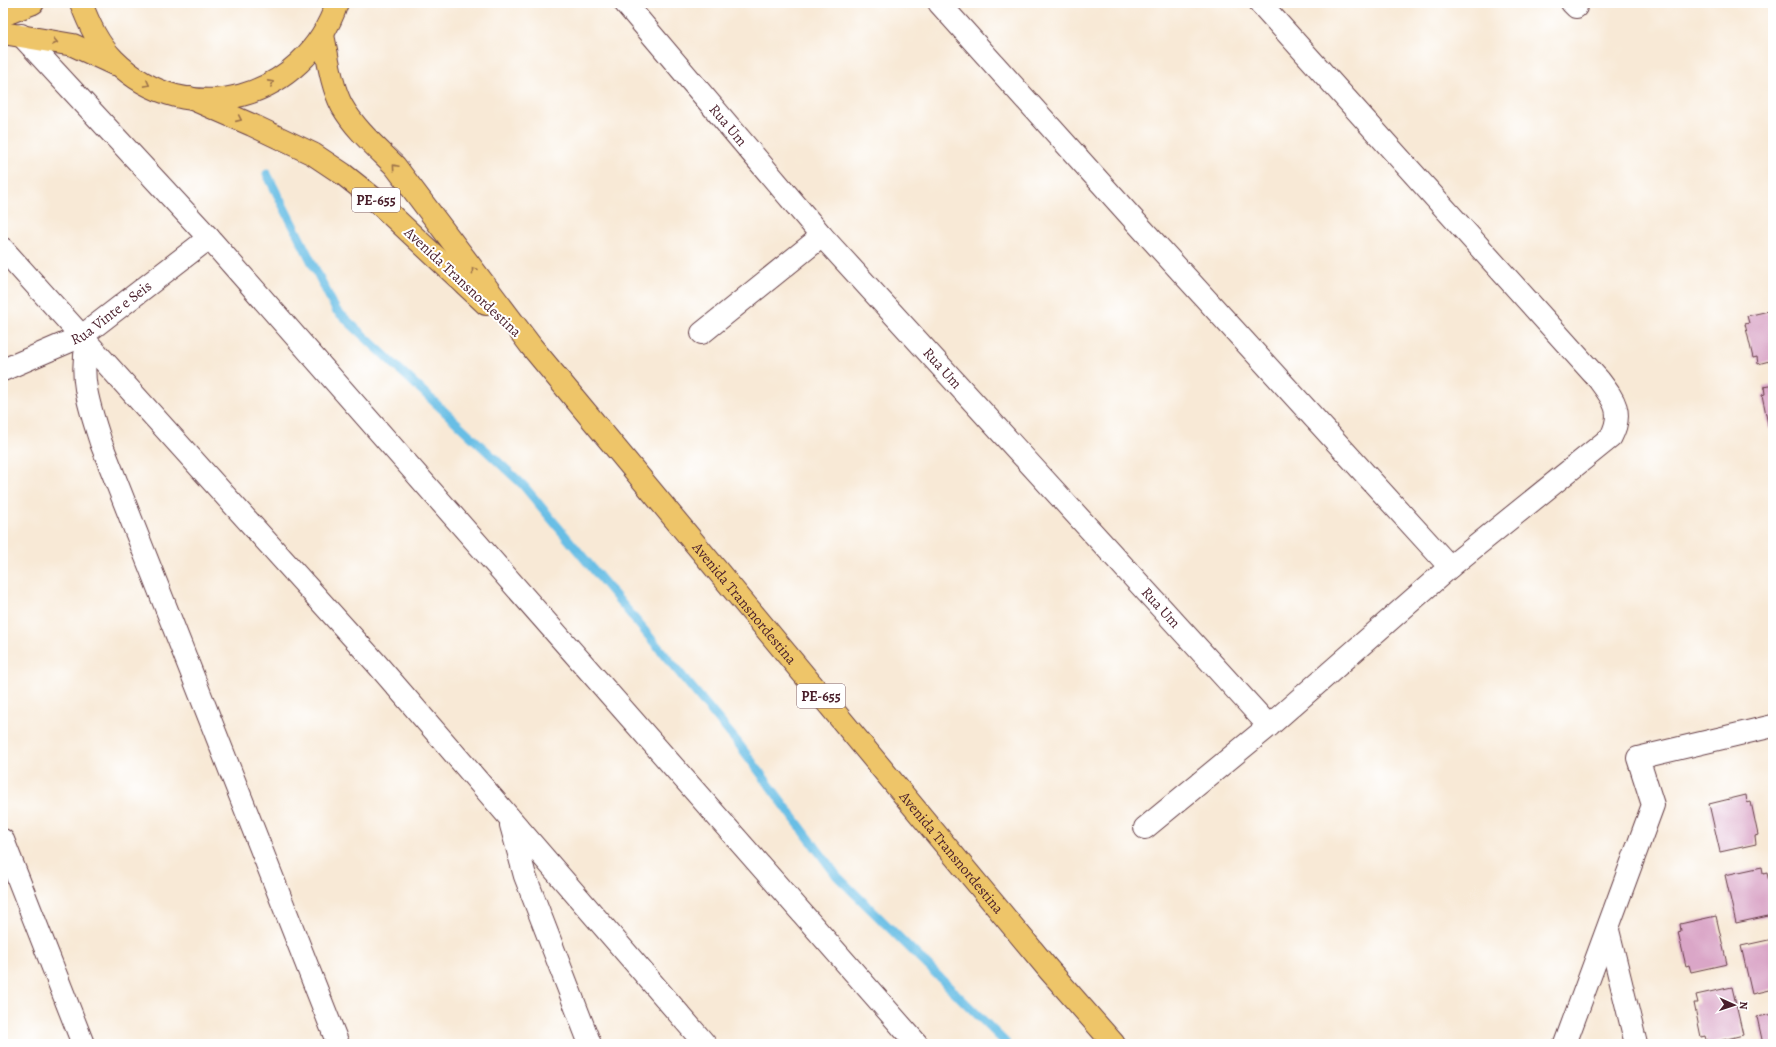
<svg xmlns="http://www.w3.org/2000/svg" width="1776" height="1047" font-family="Alegreya,serif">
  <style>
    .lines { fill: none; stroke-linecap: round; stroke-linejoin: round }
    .stream { stroke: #68bee5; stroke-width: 9 }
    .building { fill: #daa6c7 }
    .minor-casing { stroke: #643d45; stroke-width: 24 }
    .major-casing { stroke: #643d45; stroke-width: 24 }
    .minor { stroke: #fff; stroke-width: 22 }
    .major { stroke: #eec569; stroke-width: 22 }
    .oneway { stroke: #9c724a }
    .labels { text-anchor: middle; stroke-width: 4; stroke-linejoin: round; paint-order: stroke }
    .shield { fill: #fff; stroke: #80626b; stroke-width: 1 }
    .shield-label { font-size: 14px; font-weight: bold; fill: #4a1f2b }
    .street-label { font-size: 15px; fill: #4a1f2b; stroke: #fff }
  </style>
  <rect width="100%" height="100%" fill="#fff"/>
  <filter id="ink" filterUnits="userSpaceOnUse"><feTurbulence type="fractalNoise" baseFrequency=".025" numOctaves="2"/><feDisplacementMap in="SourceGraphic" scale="8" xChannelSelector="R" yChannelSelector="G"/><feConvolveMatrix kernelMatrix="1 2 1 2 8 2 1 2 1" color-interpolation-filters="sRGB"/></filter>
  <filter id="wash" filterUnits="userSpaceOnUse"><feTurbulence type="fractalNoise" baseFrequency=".012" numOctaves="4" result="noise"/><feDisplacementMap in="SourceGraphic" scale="16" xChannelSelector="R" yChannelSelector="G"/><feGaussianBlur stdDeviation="0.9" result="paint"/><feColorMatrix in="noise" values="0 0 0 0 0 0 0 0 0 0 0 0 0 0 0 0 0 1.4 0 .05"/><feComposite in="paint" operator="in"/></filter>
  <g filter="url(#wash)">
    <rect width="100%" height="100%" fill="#f8e9d6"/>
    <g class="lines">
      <path class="stream" d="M 267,174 L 336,310 L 523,485 L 738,743 L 837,876 L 1007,1044"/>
    </g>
    <g id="blocks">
      <g class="building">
        <path d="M 1773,310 L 1773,360 L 1758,364 L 1757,357 L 1753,358 L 1745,324 L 1749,323 L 1747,316 Z"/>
        <path d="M 1773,385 L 1773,428 L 1769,429 L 1762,395 L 1765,394 L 1764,387 Z"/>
        <path d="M 1746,795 L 1747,803 L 1751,802 L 1758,835 L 1755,836 L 1756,844 L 1720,852 L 1709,804 Z"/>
        <path d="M 1762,867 L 1763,874 L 1767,873 L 1773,900 L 1773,907 L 1771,907 L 1773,915 L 1736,923 L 1725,875 Z"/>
        <path d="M 1716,916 L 1727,964 L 1691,972 L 1689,965 L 1686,966 L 1678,932 L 1681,931 L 1680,924 Z"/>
        <path d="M 1773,939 L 1773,989 L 1752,994 L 1741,946 Z"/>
        <path d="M 1732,987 L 1743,1035 L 1707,1044 L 1705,1036 L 1701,1037 L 1694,1003 L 1698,1003 L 1696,995 Z"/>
        <path d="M 1773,1014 L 1773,1044 L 1763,1044 L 1757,1017 Z"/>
      </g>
    </g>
  </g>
  <g filter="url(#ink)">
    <use href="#blocks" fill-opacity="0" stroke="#643d45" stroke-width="1"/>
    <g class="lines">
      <defs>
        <g id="minor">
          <path id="s1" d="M 625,3 L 822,236 L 1269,726"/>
          <path d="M 939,3 L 1134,220 L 1450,567"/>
          <path d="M 1572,3 L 1576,7"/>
          <path d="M 21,35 L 209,238 L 917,1044"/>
          <path d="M 3,249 L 376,663 L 705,1044"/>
          <path d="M 702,333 L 822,236"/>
          <path d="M 87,343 C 79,380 90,408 101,443 L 338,1044"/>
          <path id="s2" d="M 3,370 L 82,336 L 209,238"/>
          <path d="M 511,825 L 525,876 L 590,1044"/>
          <path d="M 1145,828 L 1269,726 L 1450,567 L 1611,437 C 1624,412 1614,400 1599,380 L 1260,3"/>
          <path d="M 3,840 L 83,1044"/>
          <path d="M 1608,930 L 1636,1044"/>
          <path d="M 1565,1044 L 1653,805 L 1638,758 L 1773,726"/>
        </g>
        <g id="major">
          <path d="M 81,3 C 89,24 98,44 114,60 C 188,134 305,99 337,3"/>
          <path d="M 3,15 L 33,3"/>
          <path d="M 3,33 L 73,45 L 114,64"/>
          <path id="s3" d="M 323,35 C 328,58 331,85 342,106 C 355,129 377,148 395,166 L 531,346 L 1049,970 L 1114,1044"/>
          <path d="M 190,98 L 252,125 L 313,154 L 343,174 L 372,197 L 486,304"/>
        </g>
      </defs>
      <use href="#minor" class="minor-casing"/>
      <use href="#major" class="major-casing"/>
      <use href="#minor" class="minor"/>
      <use href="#major" class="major"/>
    </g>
    <defs><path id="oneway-chevron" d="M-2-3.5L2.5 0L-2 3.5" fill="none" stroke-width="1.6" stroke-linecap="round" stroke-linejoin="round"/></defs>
    <g class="oneway">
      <use href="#oneway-chevron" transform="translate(55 42) rotate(12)"/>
      <use href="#oneway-chevron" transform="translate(271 83) rotate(-28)"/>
      <use href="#oneway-chevron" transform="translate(147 84) rotate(28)"/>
      <use href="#oneway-chevron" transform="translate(239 119) rotate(24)"/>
      <use href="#oneway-chevron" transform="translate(395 167) rotate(-131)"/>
      <use href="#oneway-chevron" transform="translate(474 270) rotate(-127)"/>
    </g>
  </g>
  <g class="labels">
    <g class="shield">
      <rect x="352" y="188" width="48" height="24" rx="3"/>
      <rect x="797" y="684" width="48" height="24" rx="3"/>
    </g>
    <g class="shield-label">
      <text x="376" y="205">PE-655</text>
      <text x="821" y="701">PE-655</text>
    </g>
    <g class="street-label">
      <text dy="5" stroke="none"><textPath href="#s1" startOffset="160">Rua Um</textPath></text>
      <text transform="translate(463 282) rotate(43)" y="5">Avenida Transnordestina</text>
      <text dy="5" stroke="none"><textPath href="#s2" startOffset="123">Rua Vinte e Seis</textPath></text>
      <text dy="5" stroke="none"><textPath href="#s1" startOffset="484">Rua Um</textPath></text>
      <text dy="5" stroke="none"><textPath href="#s3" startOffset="714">Avenida Transnordestina</textPath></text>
      <text dy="5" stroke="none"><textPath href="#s1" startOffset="808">Rua Um</textPath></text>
      <text dy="5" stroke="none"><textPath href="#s3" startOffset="1038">Avenida Transnordestina</textPath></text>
    </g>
  </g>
  <rect width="1776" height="1047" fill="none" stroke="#fff" stroke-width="16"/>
  <g transform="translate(1734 1005) rotate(93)" stroke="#ffffff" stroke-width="3" paint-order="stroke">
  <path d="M0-3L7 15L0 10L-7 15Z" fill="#4a1f2b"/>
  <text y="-6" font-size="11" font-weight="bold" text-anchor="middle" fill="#4a1f2b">N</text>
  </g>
</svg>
